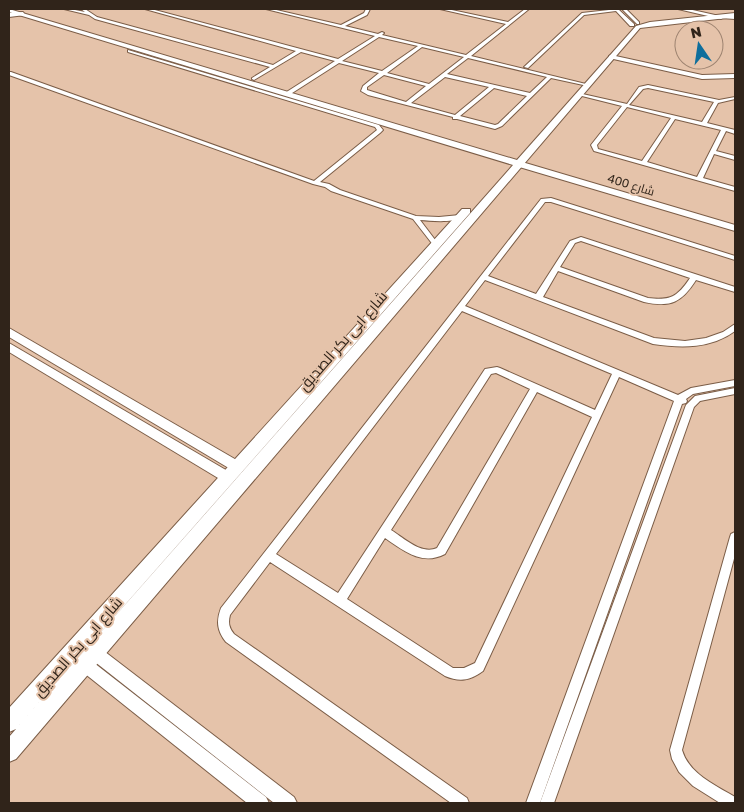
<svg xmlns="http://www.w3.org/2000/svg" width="744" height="812" font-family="'Golos Text',Cairo,sans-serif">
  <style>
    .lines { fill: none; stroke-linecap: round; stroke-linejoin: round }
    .minor-casing { stroke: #7b5d47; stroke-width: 2 }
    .tertiary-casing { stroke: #7b5d47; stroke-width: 2 }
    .secondary-casing { stroke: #7b5d47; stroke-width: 2 }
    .minor { fill: #fff; fill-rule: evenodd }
    .tertiary { fill: #fff; fill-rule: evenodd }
    .secondary { fill: #fff; fill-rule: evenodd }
    .labels { text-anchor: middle; stroke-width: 4; stroke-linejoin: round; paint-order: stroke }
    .far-street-label { font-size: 12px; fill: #30241a; stroke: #e5c3aa }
    .street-label { font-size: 15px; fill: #30241a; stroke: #e5c3aa }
  </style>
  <rect width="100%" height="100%" fill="#e5c3aa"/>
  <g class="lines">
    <defs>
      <g id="minor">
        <path d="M 64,9 L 70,9 L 85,12 L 81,9 L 85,9 L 97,17 L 273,65 L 296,51 L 145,9 L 151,9 L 338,59 L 375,36 L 266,9 L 272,9 L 341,25 L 364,13 L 366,9 L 370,9 L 367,15 L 345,26 L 378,34 L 382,32 L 384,33 L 382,35 L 466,55 L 506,24 L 440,9 L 447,9 L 508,22 L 525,9 L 529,9 L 471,56 L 590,85 L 588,86 L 551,78 L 502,126 L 495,129 L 457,119 L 453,119 L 453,117 L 368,95 L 361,91 L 363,86 L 379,73 L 339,63 L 289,95 L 285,95 L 285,93 L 335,61 L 301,52 L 254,80 L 252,79 L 252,78 L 270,67 L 95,19 L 89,15 ZM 379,37 L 418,46 L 382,71 L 342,61 ZM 422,47 L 464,57 L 429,84 L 387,73 ZM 468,58 L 547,77 L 530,93 L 447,74 ZM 384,75 L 426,86 L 406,102 L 367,90 L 367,87 ZM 445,77 L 489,87 L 455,115 L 411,103 ZM 494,88 L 527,96 L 498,124 L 495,125 L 460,116 Z"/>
        <path d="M 618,9 L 634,24 L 634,26 L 630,26 L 616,11 L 584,15 L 528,68 L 524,67 L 582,13 Z"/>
        <path d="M 622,9 L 626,9 L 639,22 L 639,24 L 637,24 Z"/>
        <path d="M 721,16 L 735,17 L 735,19 L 720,18 Z"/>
        <path d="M 128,50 L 379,125 L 383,130 L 380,133 L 320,182 L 329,184 L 340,190 L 416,216 L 439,217 L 460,215 L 463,217 C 452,223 433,221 420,220 L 439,245 L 438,246 L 434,246 L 413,219 L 331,191 L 325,187 L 313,184 L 9,75 L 9,72 L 11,72 L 314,181 L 377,130 L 375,127 L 128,52 Z"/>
        <path d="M 648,85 L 719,100 L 735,97 L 735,99 L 718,103 L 707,123 L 735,130 L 735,134 L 726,131 L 716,151 L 735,156 L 735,160 L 714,154 L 703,178 L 735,187 L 735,191 L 594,151 L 591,145 L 622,106 L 578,95 L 578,93 L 627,104 L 639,87 ZM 648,88 L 714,102 L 702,122 L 629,105 L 643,89 ZM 627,107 L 671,118 L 642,161 L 598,149 L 597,145 ZM 675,119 L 721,130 L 697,177 L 647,162 Z"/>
        <path d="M 551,198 L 735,256 L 735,260 L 551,202 L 545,202 L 488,276 L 536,294 L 570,241 L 581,237 L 735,287 L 735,292 L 696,280 C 682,302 671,308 644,302 L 558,271 L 543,297 L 654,338 L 685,341 L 706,338 L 723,332 L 735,324 L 735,331 C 711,349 681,348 653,344 L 485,280 L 465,306 L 678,395 L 691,388 L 735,380 L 735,386 L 693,394 L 686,399 L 687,401 L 686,403 L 682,404 L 540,803 L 526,803 L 674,401 L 619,377 L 483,671 C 470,681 459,682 445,676 L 270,562 L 230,615 C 228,623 229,628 234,634 L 467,798 L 469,803 L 451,803 L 226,642 C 217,631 216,621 221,608 L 541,199 ZM 581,241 L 690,278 C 678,296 671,301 648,298 L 560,267 L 575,243 ZM 462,311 L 612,374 L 595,410 L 500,368 L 497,367 L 485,369 L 338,593 L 276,554 ZM 496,373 L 530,389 L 437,548 C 421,555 404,538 391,530 L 491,374 ZM 537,392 L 592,417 L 475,663 L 464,668 L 453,668 L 347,599 L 385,538 C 404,551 422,566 445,554 Z"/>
        <path d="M 735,388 L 735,394 L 700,401 L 694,407 L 554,803 L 540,803 L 686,405 L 695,396 Z"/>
        <path d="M 735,532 L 735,555 L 682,750 C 689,774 715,785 735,797 L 735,803 L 720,803 L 693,786 L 679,772 L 672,759 L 670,750 L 730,537 L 731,534 Z"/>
      </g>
      <g id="tertiary">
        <path d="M 678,9 L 688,9 L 724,17 L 721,19 Z"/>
        <path d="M 23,12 L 25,15 L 9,17 L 9,13 Z"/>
        <path d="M 611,55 L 702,75 L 735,74 L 735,78 L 702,79 L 609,58 L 609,56 Z"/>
        <path d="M 516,162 L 522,162 L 735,225 L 735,231 L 516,166 Z"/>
        <path d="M 9,328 L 240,462 L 242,466 L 240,470 L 236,471 L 232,470 L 9,337 Z"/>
        <path d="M 9,343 L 231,473 L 233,477 L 231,481 L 227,482 L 223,481 L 9,352 Z"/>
        <path d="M 95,646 L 100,648 L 294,797 L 297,803 L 274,803 L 90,658 L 88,653 L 90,648 Z"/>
        <path d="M 84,656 L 89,659 L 266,797 L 269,803 L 247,803 L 79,669 L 76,664 L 79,659 Z"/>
      </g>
      <path id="secondary" d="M 9,9 L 517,160 L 636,26 L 650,22 L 735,13 L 735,17 L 640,28 L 16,759 L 9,762 L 9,737 L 16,729 L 9,732 L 9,708 L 462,209 L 470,209 L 470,213 L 19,725 L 513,165 L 9,12 Z"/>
    </defs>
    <use href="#minor" class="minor-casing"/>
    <use href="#tertiary" class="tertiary-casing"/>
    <use href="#secondary" class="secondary-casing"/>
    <use href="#minor" class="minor"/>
    <use href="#tertiary" class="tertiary"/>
    <use href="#secondary" class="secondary"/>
  </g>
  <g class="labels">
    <g class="far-street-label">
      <text transform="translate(631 185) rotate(17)" y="4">شارع 400</text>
    </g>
    <g class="street-label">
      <text transform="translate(343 341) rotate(-49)" y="5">شارع ابى بكر الصديق</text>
      <text transform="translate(78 647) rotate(-49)" y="5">شارع ابى بكر الصديق</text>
    </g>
  </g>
  <rect width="744" height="812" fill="none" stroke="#30241a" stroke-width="20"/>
  <g transform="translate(699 45) rotate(347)"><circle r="24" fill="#e5c3aa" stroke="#9d8370"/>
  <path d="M0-4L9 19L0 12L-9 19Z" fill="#0e6e9c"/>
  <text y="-8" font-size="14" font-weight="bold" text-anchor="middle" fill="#30241a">N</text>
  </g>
</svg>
